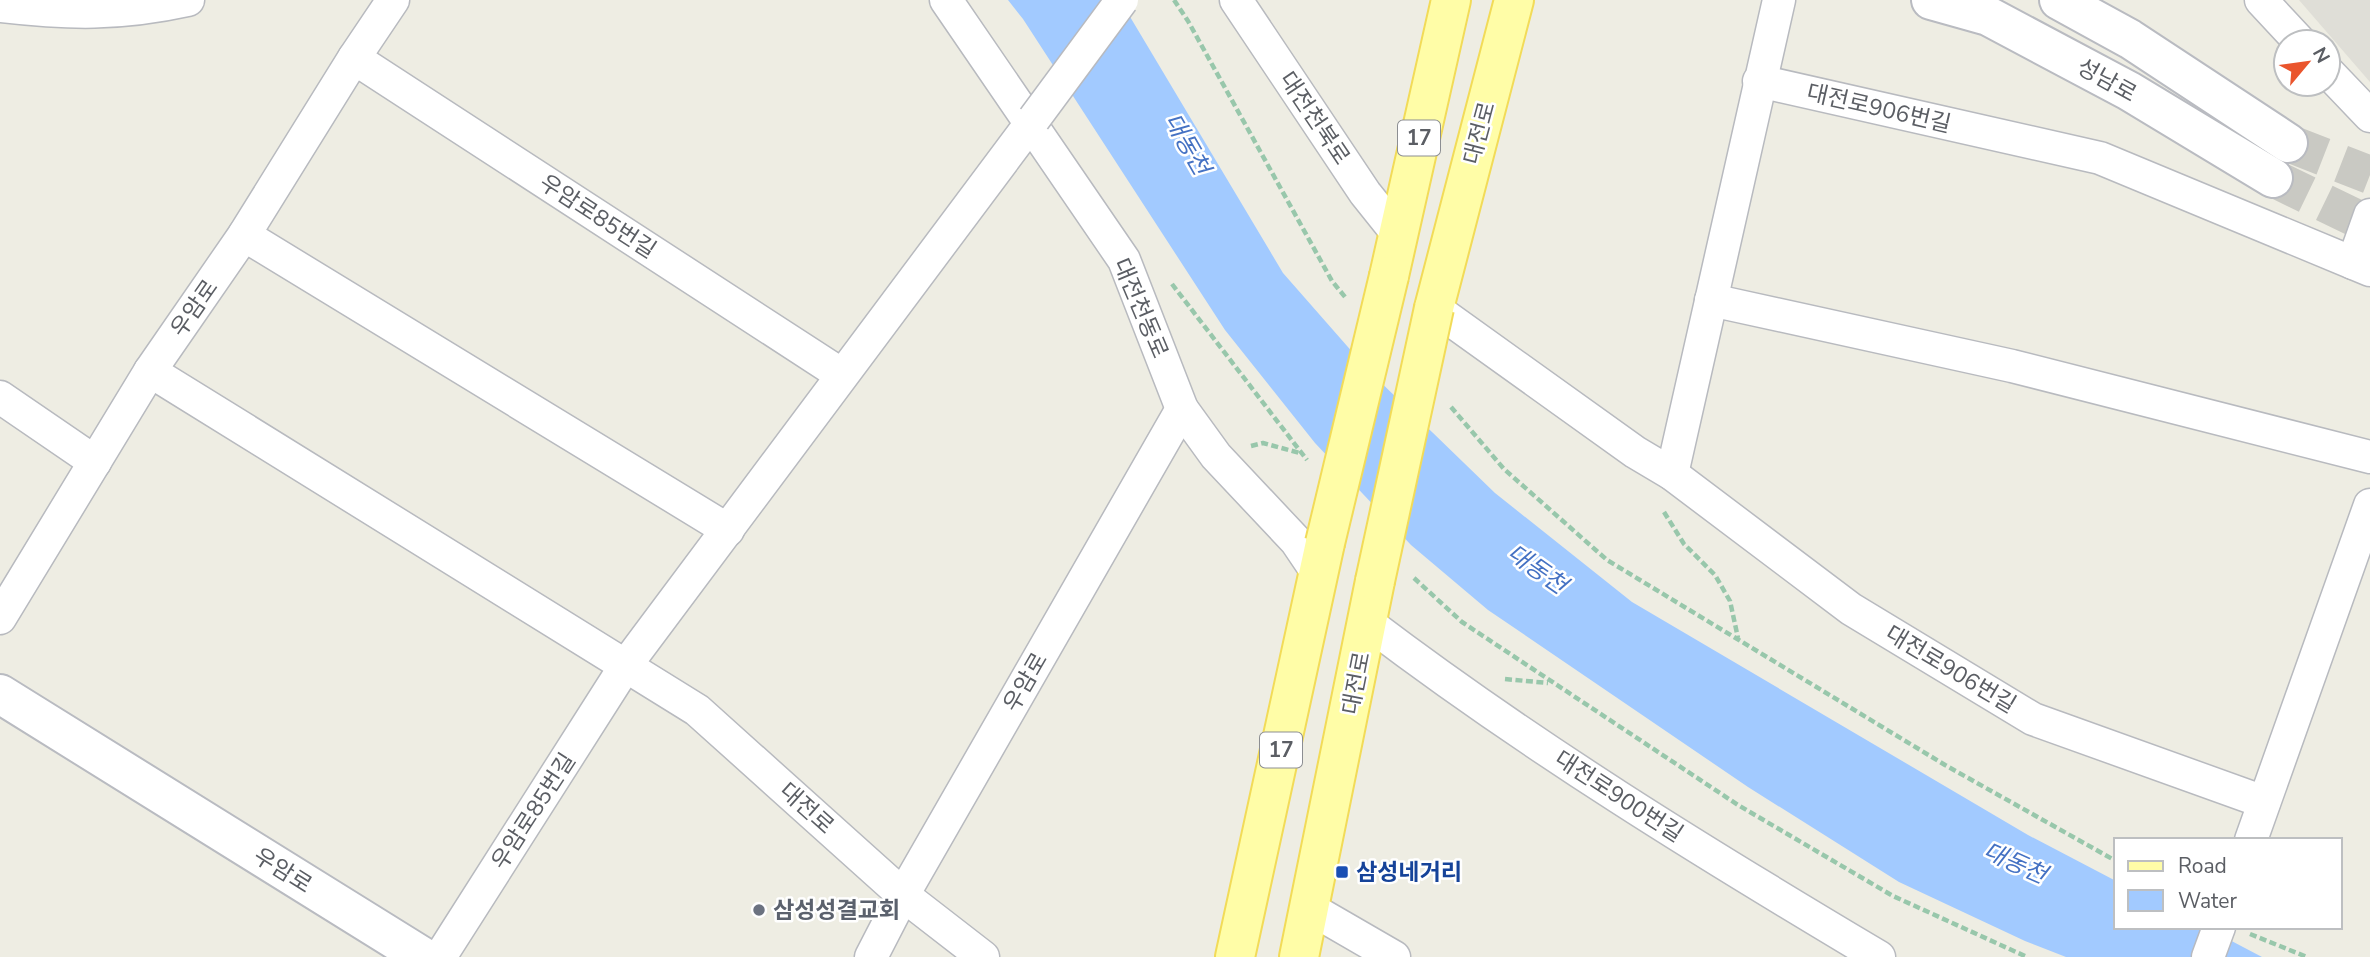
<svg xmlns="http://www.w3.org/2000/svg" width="2370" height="957" font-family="'Nunito Sans','Noto Sans KR',sans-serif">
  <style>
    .industrial { fill: #dfded7 }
    .water { fill: #a2caff }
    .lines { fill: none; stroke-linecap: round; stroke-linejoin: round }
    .secondary-tunnel { stroke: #c9c9c3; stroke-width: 38; stroke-dasharray: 38 19; stroke-linecap: butt }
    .minor-casing { stroke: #b8babf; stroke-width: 35 }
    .secondary-casing { stroke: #b9bbc1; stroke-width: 42 }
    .primary-casing { stroke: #f2db58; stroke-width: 42 }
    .path { stroke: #98c7ab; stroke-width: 4.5; stroke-dasharray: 7 3.5; stroke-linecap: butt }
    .minor { stroke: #fff; stroke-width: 32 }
    .secondary { stroke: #fff; stroke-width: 38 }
    .primary { stroke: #fffda7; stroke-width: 38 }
    .minor-bridge-casing { stroke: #b8babf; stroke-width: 35; stroke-linecap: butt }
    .primary-bridge-casing { stroke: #f2db58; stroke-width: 42; stroke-linecap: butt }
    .minor-bridge { stroke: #fff; stroke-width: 32 }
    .primary-bridge { stroke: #fffda7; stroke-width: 38 }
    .transit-dot { fill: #1a4fb4; stroke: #fff; stroke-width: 2.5 }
    .worship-dot { fill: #6b7280; stroke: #fff; stroke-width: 2.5 }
    .labels { text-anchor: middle; stroke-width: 5; stroke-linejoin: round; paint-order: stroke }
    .shield { fill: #fff; stroke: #8c8e92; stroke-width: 2 }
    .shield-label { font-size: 21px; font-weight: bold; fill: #5b5e64 }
    .street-label { font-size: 23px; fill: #5b5e64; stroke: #fff }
    .transit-label { font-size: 23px; font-weight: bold; fill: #164399; stroke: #fff; text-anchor: start }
    .worship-label { font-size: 23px; font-weight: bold; fill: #5b616d; stroke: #fff; text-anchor: start }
    .water-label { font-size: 24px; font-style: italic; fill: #4471c3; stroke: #fff }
  </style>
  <rect width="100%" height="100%" fill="#eeede3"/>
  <path class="industrial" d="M 2299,0 L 2370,0 L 2370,82 Z"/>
  <path class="water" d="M 1008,0 L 1120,0 L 1283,273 L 1369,371 L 1495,493 L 1632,602 L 2028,835 L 2116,881 L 2116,927 L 2205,927 L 2262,957 L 2066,957 L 2025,941 L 1899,882 L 1748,787 L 1488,610 L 1411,545 L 1315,443 L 1225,330 L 1023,19 Z"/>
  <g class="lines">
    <g class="secondary-tunnel">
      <path d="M 2288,143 L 2370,175"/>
      <path d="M 2273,178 L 2370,225"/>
    </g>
    <defs>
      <g id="minor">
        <path d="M 946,0 L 1124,260 L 1182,409 L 1216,456 L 1296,541 L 1319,575"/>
        <path d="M 1236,0 L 1365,193 L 1397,233"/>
        <path d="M 2261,0 L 2300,42"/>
        <path d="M 0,6 C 69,14 120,15 188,0"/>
        <path d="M 354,58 L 842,375"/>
        <path d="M 2328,72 L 2370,116"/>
        <path d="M 1759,81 L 2100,158 L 2370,270"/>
        <path d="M 244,235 L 728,530"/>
        <path d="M 2353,263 L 2370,215"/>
        <path d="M 1711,300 L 2012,366 L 2370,457"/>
        <path d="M 1434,308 L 1635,452 L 1672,474 L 1851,609 L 2033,719 L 2264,802"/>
        <path d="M 150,371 L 697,710 L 903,895 L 983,957"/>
        <path d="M 0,397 L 95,462"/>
        <path d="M 1672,474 L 1779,0"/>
        <path d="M 0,618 L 150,371 L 244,235 L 354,58 L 393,0"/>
        <path d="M 1368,623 C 1530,746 1704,853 1879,957"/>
        <path d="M 2251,840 L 2370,505"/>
        <path d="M 1311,909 L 1394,957"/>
        <path d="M 440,957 L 626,665 L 1034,119"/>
        <path d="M 871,957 L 903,895 L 1182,409"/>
        <path d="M 2208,957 L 2219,927"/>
      </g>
      <g id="secondary">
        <path d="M 1931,0 L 1988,16 L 2129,91 L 2273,178"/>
        <path d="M 2059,0 L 2130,39 L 2288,143"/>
        <path d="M 0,694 L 423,957"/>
      </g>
      <g id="primary">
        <path d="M 1389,276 L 1451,0"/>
        <path d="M 1434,308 L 1514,0"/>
        <path d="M 1235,957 L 1325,543"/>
        <path d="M 1299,957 L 1375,581"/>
      </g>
    </defs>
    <use href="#minor" class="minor-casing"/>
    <use href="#secondary" class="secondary-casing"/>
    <use href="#primary" class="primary-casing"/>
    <g class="path">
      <path d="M 1174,0 L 1188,21 L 1332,281 L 1345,297"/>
      <path d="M 1172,284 L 1307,460"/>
      <path d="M 1451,407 L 1504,469 L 1607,560 L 1945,765 L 2116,861"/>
      <path d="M 1251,446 L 1263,443 L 1300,453"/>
      <path d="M 1664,512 L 1684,544 L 1715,575 L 1730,601 L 1738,638"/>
      <path d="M 1414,578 L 1462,622 L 1738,805 L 1893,896 L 2027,957"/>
      <path d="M 1505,679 L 1548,683"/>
      <path d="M 2250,934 L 2307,957"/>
    </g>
    <use href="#minor" class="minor"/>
    <use href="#secondary" class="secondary"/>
    <use href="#primary" class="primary"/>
    <defs>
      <path id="minor-bridge" d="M 1034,119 L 1122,0"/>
      <g id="primary-bridge">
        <path d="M 1325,543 L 1389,276"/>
        <path d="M 1375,581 L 1434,308"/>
      </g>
    </defs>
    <use href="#minor-bridge" class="minor-bridge-casing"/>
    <use href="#primary-bridge" class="primary-bridge-casing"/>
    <use href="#minor-bridge" class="minor-bridge"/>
    <use href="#primary-bridge" class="primary-bridge"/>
  </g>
  <rect class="transit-dot" x="1335" y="865" width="14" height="14" rx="3.5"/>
  <circle class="worship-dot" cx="759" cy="910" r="7"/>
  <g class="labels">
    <g class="shield">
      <rect x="1398" y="120.5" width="42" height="35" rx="5"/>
      <rect x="1260" y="732.5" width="42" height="35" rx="5"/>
    </g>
    <g class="shield-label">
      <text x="1419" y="145">17</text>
      <text x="1281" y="757">17</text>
    </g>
    <g class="street-label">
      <text transform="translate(2107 80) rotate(29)" y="8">성남로</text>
      <text transform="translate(1879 108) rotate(13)" y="8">대전로906번길</text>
      <text transform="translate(1315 118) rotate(56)" y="8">대전천북로</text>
      <text transform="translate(1479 133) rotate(-75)" y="8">대전로</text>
      <text transform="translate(598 216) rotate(33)" y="8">우암로85번길</text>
      <text transform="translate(194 308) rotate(-55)" y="8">우암로</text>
      <text transform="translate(1141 308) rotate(67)" y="8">대전천동로</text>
      <text transform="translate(1951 669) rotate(31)" y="8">대전로906번길</text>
      <text transform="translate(1025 682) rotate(-60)" y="8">우암로</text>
      <text transform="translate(1356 683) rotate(-79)" y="8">대전로</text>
      <text transform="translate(1619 796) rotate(33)" y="8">대전로900번길</text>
      <text transform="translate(807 808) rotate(42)" y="8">대전로</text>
      <text transform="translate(533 811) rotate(-57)" y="8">우암로85번길</text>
      <text transform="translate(283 870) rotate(32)" y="8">우암로</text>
    </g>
    <g class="transit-label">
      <text x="1356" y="880">삼성네거리</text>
    </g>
    <g class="worship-label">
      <text x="773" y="918">삼성성결교회</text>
    </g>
    <g class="water-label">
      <text transform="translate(1187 144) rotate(60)" y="8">대동천</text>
      <text transform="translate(1537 569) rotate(35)" y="8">대동천</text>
      <text transform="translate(2015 863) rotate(24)" y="8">대동천</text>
    </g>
  </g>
  <rect x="2114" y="838" width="228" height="91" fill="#ffffff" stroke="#bdbfc1" stroke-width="2"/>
  <rect x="2128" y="861" width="35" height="10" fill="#fffda7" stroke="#bdbfc1" stroke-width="2"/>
  <text x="2178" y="873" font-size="21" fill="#5b5e64">Road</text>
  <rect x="2128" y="890" width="35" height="21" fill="#a2caff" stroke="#bdbfc1" stroke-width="2"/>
  <text x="2178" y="908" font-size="21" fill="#5b5e64">Water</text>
  <g transform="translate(2307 63) rotate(61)"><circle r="33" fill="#ffffff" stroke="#bdbfc1" stroke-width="2"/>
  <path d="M0-5L12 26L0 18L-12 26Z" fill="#ea552d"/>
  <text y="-10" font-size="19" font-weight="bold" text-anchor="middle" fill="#5b5e64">N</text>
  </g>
</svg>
